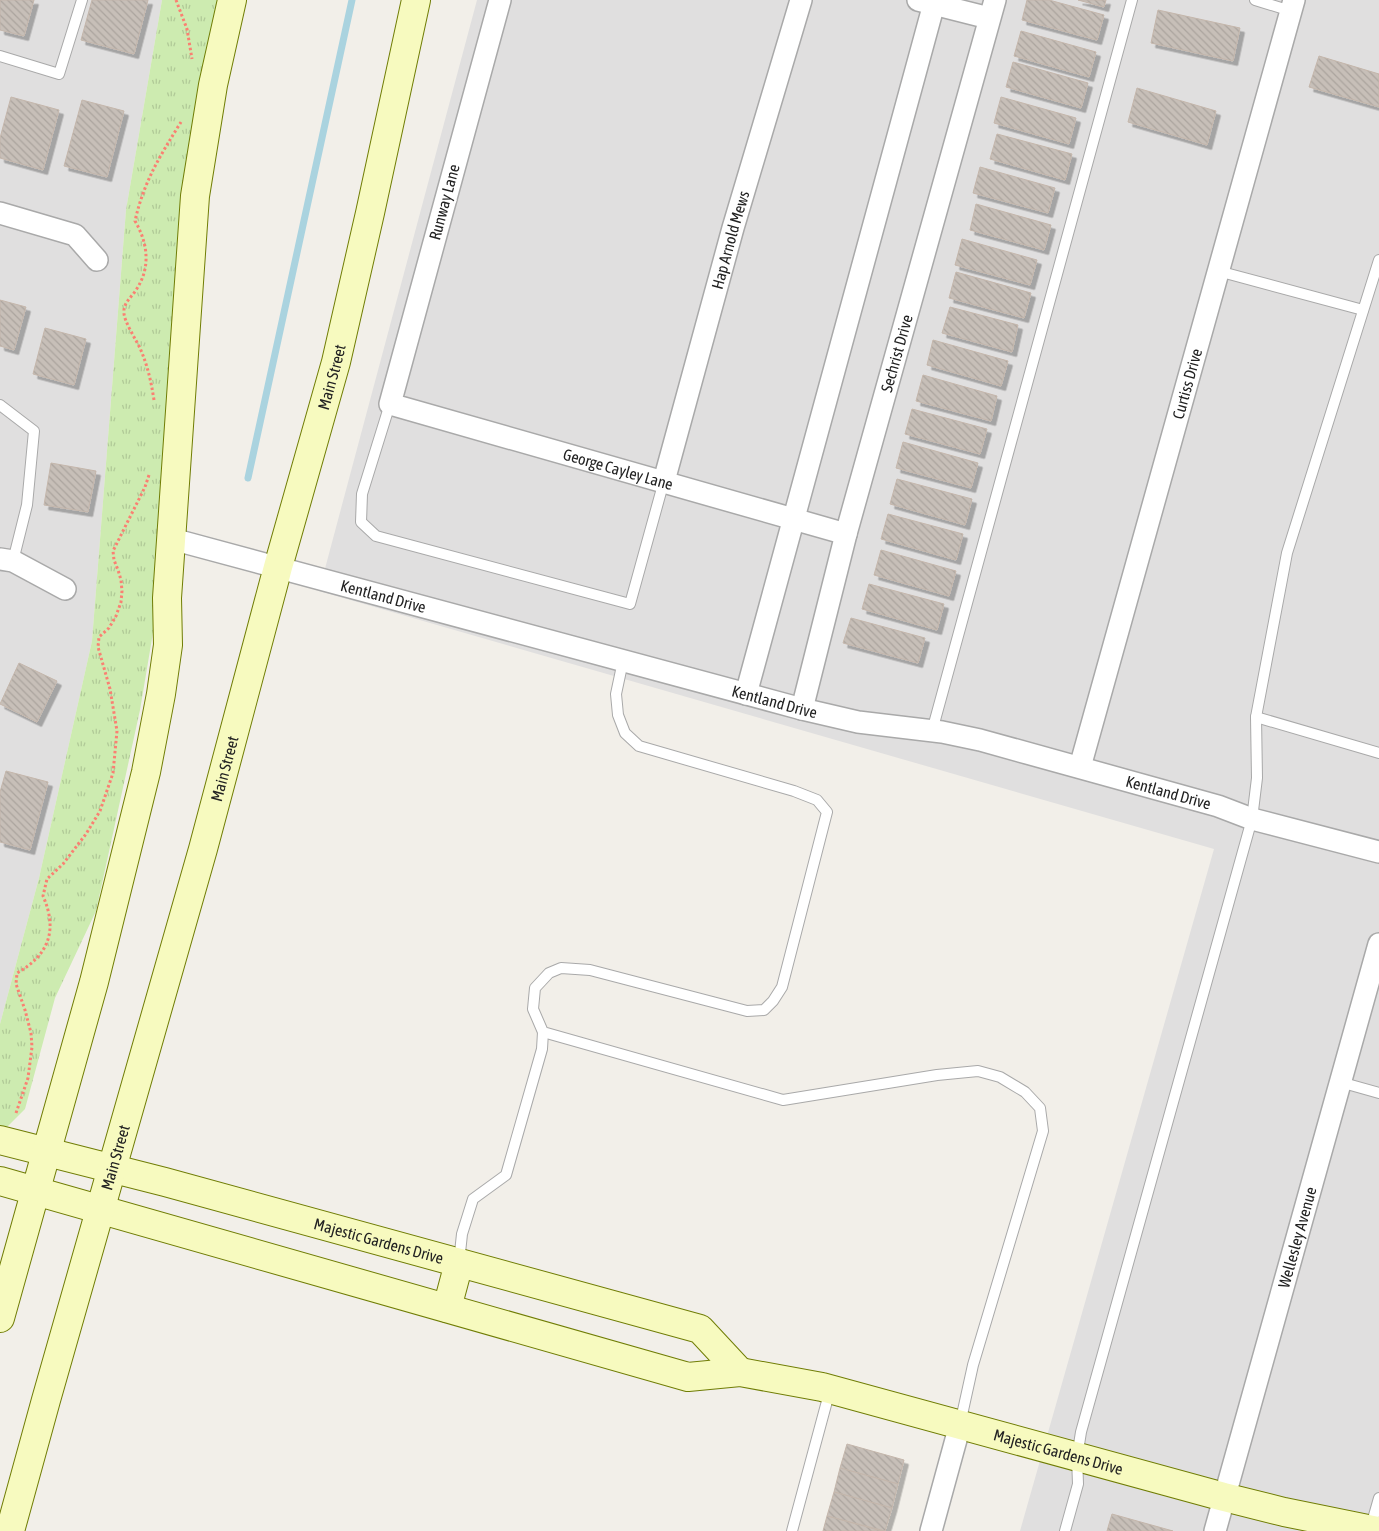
<svg xmlns="http://www.w3.org/2000/svg" width="1379" height="1531" font-family="'Asap Condensed',sans-serif">
  <style>
    .residential { fill: #e0dfdf }
    .grass { fill: url(#grass-tufts) }
    .lines { fill: none; stroke-linecap: round; stroke-linejoin: round }
    .stream { stroke: #aad3df; stroke-width: 7 }
    .building { fill: url(#building-back-hatch); stroke: #c4b6ab; filter: url(#shadow) }
    .lane-casing { stroke: #a9a9a9; stroke-width: 12 }
    .street-casing { stroke: #a9a9a9; stroke-width: 24 }
    .secondary-casing { stroke: #707d05; stroke-width: 30 }
    .path { stroke: #fa8072; stroke-width: 3; stroke-dasharray: 2.5 2.5; stroke-linecap: butt }
    .lane { stroke: #fff; stroke-width: 10 }
    .street { stroke: #fff; stroke-width: 21 }
    .secondary { stroke: #f7fabf; stroke-width: 28 }
    .labels { text-anchor: middle; stroke-width: 4.5; stroke-linejoin: round; paint-order: stroke }
    .street-label { font-size: 16px; fill: #222; stroke: #fff }
  </style>
  <defs>
    <pattern id="grass-tufts" width="24" height="20" patternUnits="userSpaceOnUse" patternTransform="scale(1.25)"><rect width="24" height="20" fill="#cdebb0"/><path d="M3 7l-1-3M5 7V3M7 7l1-3M15 17l-1-3M17 17v-4M19 17l1-3" fill="none" stroke="#b0c997"/></pattern>
    <pattern id="building-back-hatch" width="6" height="6" patternUnits="userSpaceOnUse" patternTransform="scale(1.25)"><rect width="6" height="6" fill="#c7bfb8"/><path d="M-1 5l2 2M0 0l6 6M5-1l2 2" fill="none" stroke="#aba49e"/></pattern>
    <filter id="shadow"><feDropShadow dx="4.5" dy="4.5" stdDeviation="0" flood-color="#0004"/></filter>
  </defs>
  <rect width="100%" height="100%" fill="#f2efe9"/>
  <g class="residential">
    <path d="M 0,0 L 162,0 L 126,210 L 92,641 L 39,878 L 0,1024 Z"/>
    <path d="M 477,0 L 1379,0 L 1379,1531 L 1020,1531 L 1214,849 L 319,591 Z"/>
  </g>
  <path class="grass" d="M 162,0 L 223,0 L 160,591 L 140,710 L 96,911 L 55,998 L 25,1109 L 2,1132 L 0,1132 L 0,1024 L 39,878 L 92,641 L 126,210 Z"/>
  <g class="lines">
    <path class="stream" d="M 248,478 L 352,0"/>
  </g>
  <g class="building">
    <path d="M 0,0 L 34,0 L 24,36 L 0,30 Z"/>
    <path d="M 92,0 L 148,0 L 134,54 L 81,40 Z"/>
    <path d="M 1027,0 L 1049,0 L 1104,15 L 1097,40 L 1022,20 Z"/>
    <path d="M 1078,0 L 1106,0 L 1104,7 Z"/>
    <path d="M 1158,10 L 1240,28 L 1233,61 L 1151,43 Z"/>
    <path d="M 1021,31 L 1096,52 L 1089,77 L 1014,56 Z"/>
    <path d="M 1319,56 L 1379,74 L 1379,107 L 1309,87 Z"/>
    <path d="M 1013,62 L 1088,83 L 1081,108 L 1006,87 Z"/>
    <path d="M 1137,88 L 1216,111 L 1207,145 L 1128,122 Z"/>
    <path d="M 11,97 L 59,110 L 43,170 L 0,158 L 0,138 Z"/>
    <path d="M 1001,97 L 1076,118 L 1069,144 L 994,123 Z"/>
    <path d="M 82,100 L 124,111 L 107,177 L 64,166 Z"/>
    <path d="M 997,134 L 1072,154 L 1065,180 L 990,159 Z"/>
    <path d="M 980,167 L 1055,188 L 1048,213 L 973,193 Z"/>
    <path d="M 976,204 L 1051,225 L 1044,250 L 970,230 Z"/>
    <path d="M 962,239 L 1037,260 L 1030,285 L 955,265 Z"/>
    <path d="M 956,272 L 1031,293 L 1024,318 L 949,298 Z"/>
    <path d="M 0,300 L 26,307 L 14,350 L 0,346 Z"/>
    <path d="M 950,307 L 1018,325 L 1012,352 L 942,333 Z"/>
    <path d="M 45,328 L 86,339 L 74,385 L 33,374 Z"/>
    <path d="M 933,340 L 1008,361 L 1001,386 L 927,365 Z"/>
    <path d="M 923,375 L 997,396 L 991,421 L 916,401 Z"/>
    <path d="M 912,409 L 987,429 L 980,454 L 905,434 Z"/>
    <path d="M 903,442 L 978,463 L 971,488 L 896,468 Z"/>
    <path d="M 51,463 L 96,471 L 88,512 L 44,505 Z"/>
    <path d="M 897,479 L 972,499 L 965,525 L 890,504 Z"/>
    <path d="M 888,514 L 963,534 L 956,560 L 881,539 Z"/>
    <path d="M 881,550 L 956,571 L 949,596 L 874,575 Z"/>
    <path d="M 869,584 L 944,604 L 937,630 L 862,609 Z"/>
    <path d="M 851,618 L 925,638 L 918,663 L 843,643 Z"/>
    <path d="M 19,663 L 57,681 L 37,722 L 0,704 Z"/>
    <path d="M 6,771 L 48,782 L 30,850 L 0,842 L 0,792 Z"/>
    <path d="M 847,1444 L 904,1460 L 898,1484 L 840,1468 Z"/>
    <path d="M 840,1468 L 898,1484 L 892,1508 L 834,1492 Z"/>
    <path d="M 834,1492 L 892,1508 L 885,1531 L 827,1516 Z"/>
    <path d="M 1112,1514 L 1173,1531 L 1107,1531 Z"/>
    <path d="M 827,1516 L 882,1531 L 823,1531 Z"/>
  </g>
  <g class="lines">
    <defs>
      <g id="lane">
        <path d="M 1255,0 L 1291,11"/>
        <path d="M 0,56 L 59,74 L 82,0"/>
        <path d="M 1218,271 L 1363,310"/>
        <path d="M 390,404 L 362,494 L 361,522 L 376,536 L 630,604 L 664,481"/>
        <path d="M 0,405 L 34,431 L 27,505 L 13,561"/>
        <path d="M 623,661 L 616,694 L 618,715 L 625,733 L 639,746 L 794,791 L 817,800 L 827,812 L 782,987 L 773,1001 L 764,1010 L 747,1011 L 590,970 L 561,968 L 549,973 L 535,988 L 533,1009 L 543,1032 L 783,1100 L 937,1075 L 978,1071 L 1000,1077 L 1025,1092 L 1040,1108 L 1043,1131 L 973,1365 L 960,1424"/>
        <path d="M 1256,717 L 1379,753"/>
        <path d="M 932,731 L 1132,0"/>
        <path d="M 1340,1082 L 1379,1093"/>
        <path d="M 459,1262 L 462,1234 L 473,1199 L 506,1175 L 542,1049 L 543,1032"/>
        <path d="M 1367,1526 L 1373,1519 L 1379,1498"/>
        <path d="M 792,1531 L 830,1390"/>
        <path d="M 1065,1531 L 1078,1484 L 1077,1457 L 1081,1432 L 1252,819 L 1257,778 L 1256,717 L 1287,553 L 1379,260"/>
      </g>
      <g id="street">
        <path id="s1" d="M 500,0 L 390,404 L 846,534"/>
        <path d="M 918,0 L 989,18"/>
        <path d="M 0,213 L 75,235 L 97,260"/>
        <path id="s2" d="M 664,481 L 733,228 L 801,0"/>
        <path id="s3" d="M 172,539 L 802,709 L 858,722 L 942,732 L 980,740 L 1218,806 L 1252,819 L 1379,852"/>
        <path d="M 0,559 L 13,561 L 65,589"/>
        <path d="M 746,694 L 935,0"/>
        <path id="s4" d="M 802,709 L 846,534 L 995,0"/>
        <path id="s5" d="M 1080,767 L 1294,0"/>
        <path d="M 931,1531 L 960,1425"/>
        <path id="s6" d="M 1215,1531 L 1379,944"/>
      </g>
      <g id="secondary">
        <path id="s7" d="M 0,1140 L 165,1182 L 700,1329 L 740,1372"/>
        <path id="s8" d="M 0,1181 L 688,1377 L 740,1372 L 822,1387 L 1224,1497 L 1284,1512 L 1378,1531"/>
        <path d="M 447,1308 L 459,1263"/>
        <path d="M 0,1318 L 94,982 L 146,772 L 161,694 L 168,645 L 167,598 L 195,196 L 213,85 L 232,0"/>
        <path id="s9" d="M 10,1531 L 46,1400 L 203,849 L 278,567 L 336,362 L 370,213 L 416,0"/>
      </g>
    </defs>
    <use href="#lane" class="lane-casing"/>
    <use href="#street" class="street-casing"/>
    <use href="#secondary" class="secondary-casing"/>
    <g class="path">
      <path d="M 176,0 L 187,29 L 192,59"/>
      <path d="M 154,400 C 151,381 148,367 140,348 C 136,340 124,321 124,313 C 123,303 131,298 136,290 C 151,268 148,243 135,221 C 144,181 160,156 181,122"/>
      <path d="M 16,1113 L 28,1078 L 32,1047 L 31,1033 L 25,1010 L 16,984 L 17,973 C 49,955 58,930 43,896 L 47,879 L 63,864 L 86,834 L 100,811 L 113,773 L 117,731 L 110,689 L 98,647 L 99,637 L 109,628 L 116,616 L 121,602 L 122,591 L 121,580 L 118,570 L 114,560 L 113,551 L 145,487 L 149,475"/>
    </g>
    <use href="#lane" class="lane"/>
    <use href="#street" class="street"/>
    <use href="#secondary" class="secondary"/>
  </g>
  <g class="labels">
    <g class="street-label">
      <text transform="translate(444 202) rotate(-75)" y="6">Runway Lane</text>
      <text dy="6" stroke="none"><textPath href="#s2" startOffset="250">Hap Arnold Mews</textPath></text>
      <text dy="6" stroke="none"><textPath href="#s4" startOffset="368">Sechrist Drive</textPath></text>
      <text dy="6" stroke="none"><textPath href="#s9" startOffset="1198">Main Street</textPath></text>
      <text dy="6" stroke="none"><textPath href="#s5" startOffset="398">Curtiss Drive</textPath></text>
      <text dy="6" stroke="none"><textPath href="#s1" startOffset="656">George Cayley Lane</textPath></text>
      <text dy="6" stroke="none"><textPath href="#s3" startOffset="219">Kentland Drive</textPath></text>
      <text dy="6" stroke="none"><textPath href="#s3" startOffset="624">Kentland Drive</textPath></text>
      <text dy="6" stroke="none"><textPath href="#s9" startOffset="792">Main Street</textPath></text>
      <text dy="6" stroke="none"><textPath href="#s3" startOffset="1029">Kentland Drive</textPath></text>
      <text dy="6" stroke="none"><textPath href="#s9" startOffset="388">Main Street</textPath></text>
      <text dy="6" stroke="none"><textPath href="#s6" startOffset="305">Wellesley Avenue</textPath></text>
      <text dy="6" stroke="none"><textPath href="#s7" startOffset="392">Majestic Gardens Drive</textPath></text>
      <text dy="6" stroke="none"><textPath href="#s8" startOffset="1096">Majestic Gardens Drive</textPath></text>
    </g>
  </g>
</svg>
